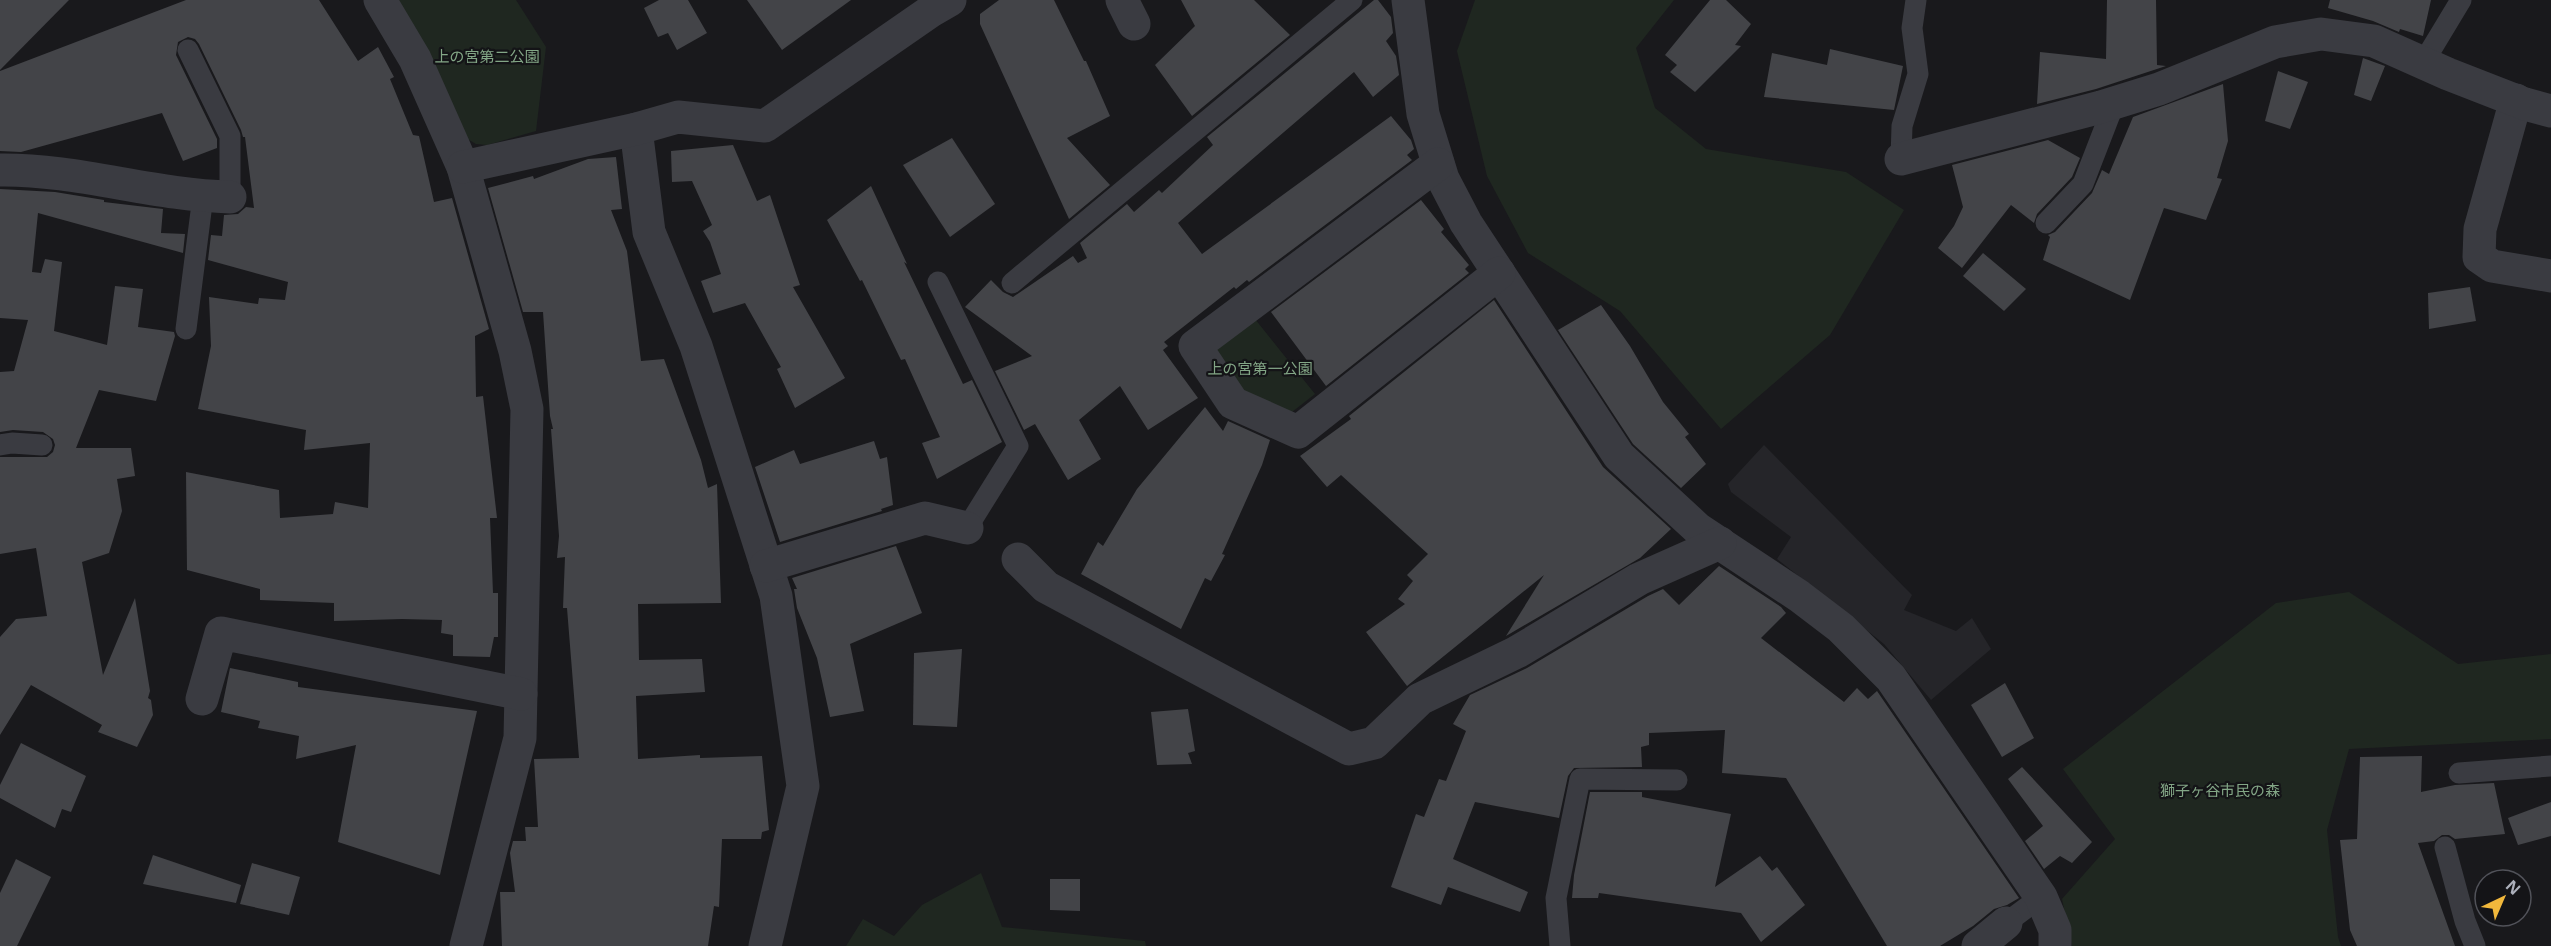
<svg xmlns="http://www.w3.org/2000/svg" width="2551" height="946" font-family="'Open Sans','Noto Sans JP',sans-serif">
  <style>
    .built { fill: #252529 }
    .green { fill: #1f2720 }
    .building { fill: #434448 }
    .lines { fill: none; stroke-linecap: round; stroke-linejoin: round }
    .lane { stroke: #3a3b41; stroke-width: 21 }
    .street { stroke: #3a3b41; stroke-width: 33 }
    .labels { text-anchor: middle; stroke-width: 4.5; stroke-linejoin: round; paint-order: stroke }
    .park-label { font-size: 15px; fill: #83a686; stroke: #141417 }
  </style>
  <rect width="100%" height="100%" fill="#19191c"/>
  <path class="built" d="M 1764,445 L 1912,595 L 1904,610 L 1956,631 L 1972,618 L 1991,649 L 1931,700 L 1884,644 L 1777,559 L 1791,537 L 1731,492 L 1728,484 Z"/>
  <g class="green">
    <path d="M 399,0 L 516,0 L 546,47 L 536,131 L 487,145 L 476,144 L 459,134 Z"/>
    <path d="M 1475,0 L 1674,0 L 1636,48 L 1655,108 L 1706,149 L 1846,172 L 1904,210 L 1830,335 L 1721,429 L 1620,311 L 1528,253 L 1487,176 L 1457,51 Z"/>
    <path d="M 1255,319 L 1315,394 L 1292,412 L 1242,393 L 1215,348 Z"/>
    <path d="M 2349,592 L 2458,664 L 2551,654 L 2551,739 L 2349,749 L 2327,830 L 2338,937 L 2341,946 L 2072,946 L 2062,899 L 2115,839 L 2063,769 L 2276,603 Z"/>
    <path d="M 981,873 L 1002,927 L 1145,941 L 1146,946 L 846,946 L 863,919 L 894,936 L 922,905 Z"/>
  </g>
  <g class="building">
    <path d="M 0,0 L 69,0 L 0,70 Z"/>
    <path d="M 186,0 L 319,0 L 358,61 L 378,47 L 394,77 L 390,79 L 413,135 L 419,136 L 434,202 L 452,198 L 489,329 L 475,336 L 476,397 L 483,396 L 497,518 L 490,518 L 493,593 L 498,593 L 498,637 L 494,637 L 490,657 L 453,656 L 453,635 L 441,633 L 442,620 L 402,619 L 334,621 L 334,603 L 260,600 L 260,589 L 187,570 L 186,472 L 279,490 L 280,518 L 333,514 L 335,502 L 368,508 L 370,443 L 304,450 L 306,430 L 198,409 L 211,346 L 209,297 L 258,304 L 259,298 L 285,300 L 288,282 L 208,260 L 211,235 L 222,236 L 224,215 L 238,214 L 246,207 L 254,208 L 245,137 L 243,137 L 241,130 L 199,44 L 195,39 L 188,37 L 178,42 L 176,55 L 217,139 L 217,148 L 183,161 L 162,113 L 21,152 L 0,151 L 0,71 Z"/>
    <path d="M 659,0 L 688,0 L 707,33 L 677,50 L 668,33 L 658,37 L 644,8 Z"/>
    <path d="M 747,0 L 851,0 L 782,50 Z"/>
    <path d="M 999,0 L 1054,0 L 1084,61 L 1086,61 L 1110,116 L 1067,138 L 1110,185 L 1069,219 L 980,24 L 980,14 Z"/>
    <path d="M 1181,0 L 1254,0 L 1290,35 L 1192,116 L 1155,65 L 1195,26 Z"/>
    <path d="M 1374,0 L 1378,0 L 1391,17 L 1393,33 L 1386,41 L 1396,56 L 1399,75 L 1373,97 L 1354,72 L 1178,223 L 1202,254 L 1391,116 L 1411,140 L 1414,149 L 1407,155 L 1412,160 L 1249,282 L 1247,280 L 1236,289 L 1234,287 L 1164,342 L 1168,346 L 1163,350 L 1198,398 L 1148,430 L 1120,386 L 1079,420 L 1101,459 L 1068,480 L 1035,424 L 1024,430 L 995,371 L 1032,356 L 965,307 L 991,280 L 1003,292 L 1013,297 L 1073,256 L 1078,263 L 1087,258 L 1080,243 L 1127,204 L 1134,212 L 1159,190 L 1162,193 L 1213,145 L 1207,137 Z"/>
    <path d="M 1710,0 L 1726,0 L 1751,24 L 1735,45 L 1741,46 L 1695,92 L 1670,72 L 1677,65 L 1665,55 Z"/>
    <path d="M 2107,0 L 2156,0 L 2157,65 L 2166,66 L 2096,89 L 2037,104 L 2040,52 L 2106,59 Z"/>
    <path d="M 2330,0 L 2431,0 L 2423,36 L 2400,29 L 2399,32 L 2373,21 L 2328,8 Z"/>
    <path d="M 1830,49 L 1903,66 L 1894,110 L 1764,97 L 1772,53 L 1827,65 Z"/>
    <path d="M 2363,58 L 2385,66 L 2371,101 L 2354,95 Z"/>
    <path d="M 2278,71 L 2308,82 L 2290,129 L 2265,121 Z"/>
    <path d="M 2223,84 L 2228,141 L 2217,178 L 2222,179 L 2206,220 L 2164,208 L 2130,300 L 2043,260 L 2050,237 L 2048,235 L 2055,232 L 2092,193 L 2102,170 L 2109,174 L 2133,117 Z"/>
    <path d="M 952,138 L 995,204 L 950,237 L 903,165 Z"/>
    <path d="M 2048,140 L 2080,158 L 2072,177 L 2037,214 L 2034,223 L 2011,205 L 1962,268 L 1938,248 L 1954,226 L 1963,207 L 1952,165 Z"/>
    <path d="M 733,145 L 757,201 L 770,195 L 800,285 L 793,287 L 845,378 L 795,408 L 777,369 L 781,367 L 745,303 L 713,313 L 701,281 L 721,274 L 710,242 L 703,231 L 712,225 L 692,181 L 672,182 L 671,151 Z"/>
    <path d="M 616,157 L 622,209 L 611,210 L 627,251 L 641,361 L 664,359 L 701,460 L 708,488 L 717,484 L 721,603 L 638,604 L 639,660 L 702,659 L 705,692 L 636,696 L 638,759 L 700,755 L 700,758 L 762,756 L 769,830 L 762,832 L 761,839 L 722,839 L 719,907 L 714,906 L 708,946 L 502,946 L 500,892 L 515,892 L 510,853 L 513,841 L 526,841 L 525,827 L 538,827 L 534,759 L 579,758 L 567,608 L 563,608 L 565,557 L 557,558 L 559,536 L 551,429 L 553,429 L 550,416 L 543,312 L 523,312 L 488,188 L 533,176 L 534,179 L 588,159 Z"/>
    <path d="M 871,186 L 907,264 L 904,262 L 963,384 L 972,380 L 1002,442 L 937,479 L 922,443 L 940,437 L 905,359 L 901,360 L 862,280 L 860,281 L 827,220 Z"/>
    <path d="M 0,189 L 55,192 L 104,200 L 104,202 L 163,209 L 161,233 L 185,234 L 183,253 L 38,213 L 32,272 L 41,273 L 45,259 L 62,262 L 54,331 L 107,345 L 115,286 L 143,289 L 138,327 L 174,332 L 175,336 L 156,401 L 99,390 L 76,448 L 131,448 L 135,476 L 117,479 L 122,511 L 109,553 L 82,562 L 103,675 L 135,598 L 150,691 L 148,698 L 151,700 L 153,715 L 137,747 L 98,732 L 102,725 L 31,685 L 0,735 L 0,637 L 16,619 L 47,616 L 36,548 L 0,554 L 0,457 L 47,457 L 53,452 L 55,445 L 53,439 L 43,432 L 13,430 L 0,432 L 0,372 L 14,371 L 28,320 L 0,318 Z"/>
    <path d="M 1421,200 L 1444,229 L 1441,232 L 1469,265 L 1465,269 L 1469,273 L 1326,386 L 1271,312 Z"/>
    <path d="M 1983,253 L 2026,289 L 2004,311 L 1963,276 Z"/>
    <path d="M 2470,287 L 2476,321 L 2429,329 L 2428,293 Z"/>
    <path d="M 1494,300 L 1603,467 L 1671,529 L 1640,558 L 1506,636 L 1544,575 L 1407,686 L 1366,632 L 1405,604 L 1398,599 L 1413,581 L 1407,575 L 1428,554 L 1341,475 L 1327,487 L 1300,456 L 1351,419 L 1349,416 Z"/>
    <path d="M 1601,305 L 1630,346 L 1663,402 L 1689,434 L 1685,437 L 1706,464 L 1681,488 L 1633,444 L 1558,330 Z"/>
    <path d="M 1205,407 L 1223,431 L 1228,421 L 1270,440 L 1262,465 L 1222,554 L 1225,555 L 1211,581 L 1205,578 L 1181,629 L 1081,574 L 1098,542 L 1103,546 L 1137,489 Z"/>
    <path d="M 874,441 L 880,459 L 887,457 L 893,505 L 881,509 L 882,511 L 780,542 L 755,467 L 794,450 L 800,464 Z"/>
    <path d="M 896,546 L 922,613 L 850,644 L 864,711 L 830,717 L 817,658 L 797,608 L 794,589 L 797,589 L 792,578 Z"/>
    <path d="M 1719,566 L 1781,607 L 1786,613 L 1761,638 L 1844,702 L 1857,688 L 1868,699 L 1877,691 L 2019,898 L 2007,905 L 1994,909 L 1973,926 L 1940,946 L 1887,946 L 1786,778 L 1722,773 L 1725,730 L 1649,733 L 1649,745 L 1641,747 L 1642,767 L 1574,768 L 1568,776 L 1559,818 L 1475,802 L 1453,859 L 1528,892 L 1520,912 L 1448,887 L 1441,905 L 1391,887 L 1416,814 L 1424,817 L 1439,779 L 1446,781 L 1466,731 L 1453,724 L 1470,695 L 1527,668 L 1648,596 L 1663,589 L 1679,605 Z"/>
    <path d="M 962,649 L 957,727 L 913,725 L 914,653 Z"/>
    <path d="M 230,668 L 298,682 L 298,687 L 477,711 L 440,875 L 338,842 L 356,745 L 296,759 L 299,736 L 258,728 L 260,721 L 221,712 Z"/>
    <path d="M 2005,683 L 2034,738 L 2002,757 L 1971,705 Z"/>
    <path d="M 1188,709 L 1195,751 L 1188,753 L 1192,764 L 1157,765 L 1151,712 Z"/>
    <path d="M 21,743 L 86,776 L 71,812 L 62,809 L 55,828 L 0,798 L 0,785 Z"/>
    <path d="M 2422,756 L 2421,792 L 2455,785 L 2494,783 L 2505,834 L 2455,839 L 2449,835 L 2442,835 L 2434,841 L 2418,843 L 2455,946 L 2357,946 L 2350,930 L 2340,840 L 2357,839 L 2360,757 Z"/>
    <path d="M 2022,767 L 2092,842 L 2072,863 L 2060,856 L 2044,869 L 2025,841 L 2043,826 L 2008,779 Z"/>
    <path d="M 1590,792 L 1642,792 L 1642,797 L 1731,814 L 1715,887 L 1760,856 L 1772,871 L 1777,867 L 1805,905 L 1761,942 L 1741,913 L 1599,893 L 1598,898 L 1572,898 L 1574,875 Z"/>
    <path d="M 2551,802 L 2551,836 L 2518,845 L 2508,818 Z"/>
    <path d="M 153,855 L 241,885 L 236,903 L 143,884 Z"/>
    <path d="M 16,859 L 51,877 L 17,946 L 0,946 L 0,893 Z"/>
    <path d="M 252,863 L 300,877 L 289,915 L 240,904 Z"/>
    <path d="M 1050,879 L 1080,879 L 1080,911 L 1050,910 Z"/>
  </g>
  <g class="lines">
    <g class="lane">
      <path d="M 188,50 L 230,136 L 230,197"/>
      <path d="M 2423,63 L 2461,0"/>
      <path d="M 1901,159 L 1902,126 L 1918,74 L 1912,28 L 1916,0"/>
      <path d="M 2046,223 L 2083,184 L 2114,104"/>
      <path d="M 938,282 L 1018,446 L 967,528"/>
      <path d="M 1012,283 L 1352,0"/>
      <path d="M 186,329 L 203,196"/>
      <path d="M 0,445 L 12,443 L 42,445"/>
      <path d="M 2459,773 L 2551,766"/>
      <path d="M 2445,847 L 2465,921 L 2475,946"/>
      <path d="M 2006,923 L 2041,897"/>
      <path d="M 1560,946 L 1556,898 L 1580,779 L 1677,780"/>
    </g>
    <g class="street">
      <path d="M 380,0 L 415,59 L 463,167 L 515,351 L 527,409 L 520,738 L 466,946"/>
      <path d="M 1122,0 L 1134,24"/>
      <path d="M 1408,0 L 1423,114 L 1443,179 L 1466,223 L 1619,456 L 1698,529 L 1799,596 L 1841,628 L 1891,678 L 2041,897 L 2055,930 L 2055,946"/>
      <path d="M 2516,100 L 2480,229 L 2479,257 L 2492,266 L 2551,276"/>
      <path d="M 636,129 L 649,232 L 696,346 L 776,596 L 803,786 L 765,946"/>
      <path d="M 1901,159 L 2101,107 L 2159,89 L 2275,42 L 2321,34 L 2374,41 L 2448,74 L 2525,104 L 2551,111"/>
      <path d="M 1438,164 L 1195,346 L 1233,403 L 1298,432 L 1499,273"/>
      <path d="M 463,167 L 636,129 L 678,117 L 765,126 L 931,11 L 950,0"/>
      <path d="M 0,170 C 77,169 152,195 230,197"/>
      <path d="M 1018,559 L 1046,587 L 1349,749 L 1374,743 L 1420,699 L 1517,652 L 1639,579 L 1720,543"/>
      <path d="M 766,566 L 925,518 L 967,528"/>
      <path d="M 202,699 L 221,633 L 521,694"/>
      <path d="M 1978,946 L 2006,923"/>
    </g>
  </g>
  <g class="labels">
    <g class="park-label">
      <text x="487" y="62">上の宮第二公園</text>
      <text x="1260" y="374">上の宮第一公園</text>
      <text x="2220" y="796">獅子ヶ谷市民の森</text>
    </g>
  </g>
  <g transform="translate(2503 898) rotate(44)"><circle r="28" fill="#141417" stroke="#515259" stroke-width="1.5"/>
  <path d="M0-4.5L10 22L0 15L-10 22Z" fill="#f1b83c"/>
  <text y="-9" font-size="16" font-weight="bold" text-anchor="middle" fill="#acb0bb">N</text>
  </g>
</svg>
